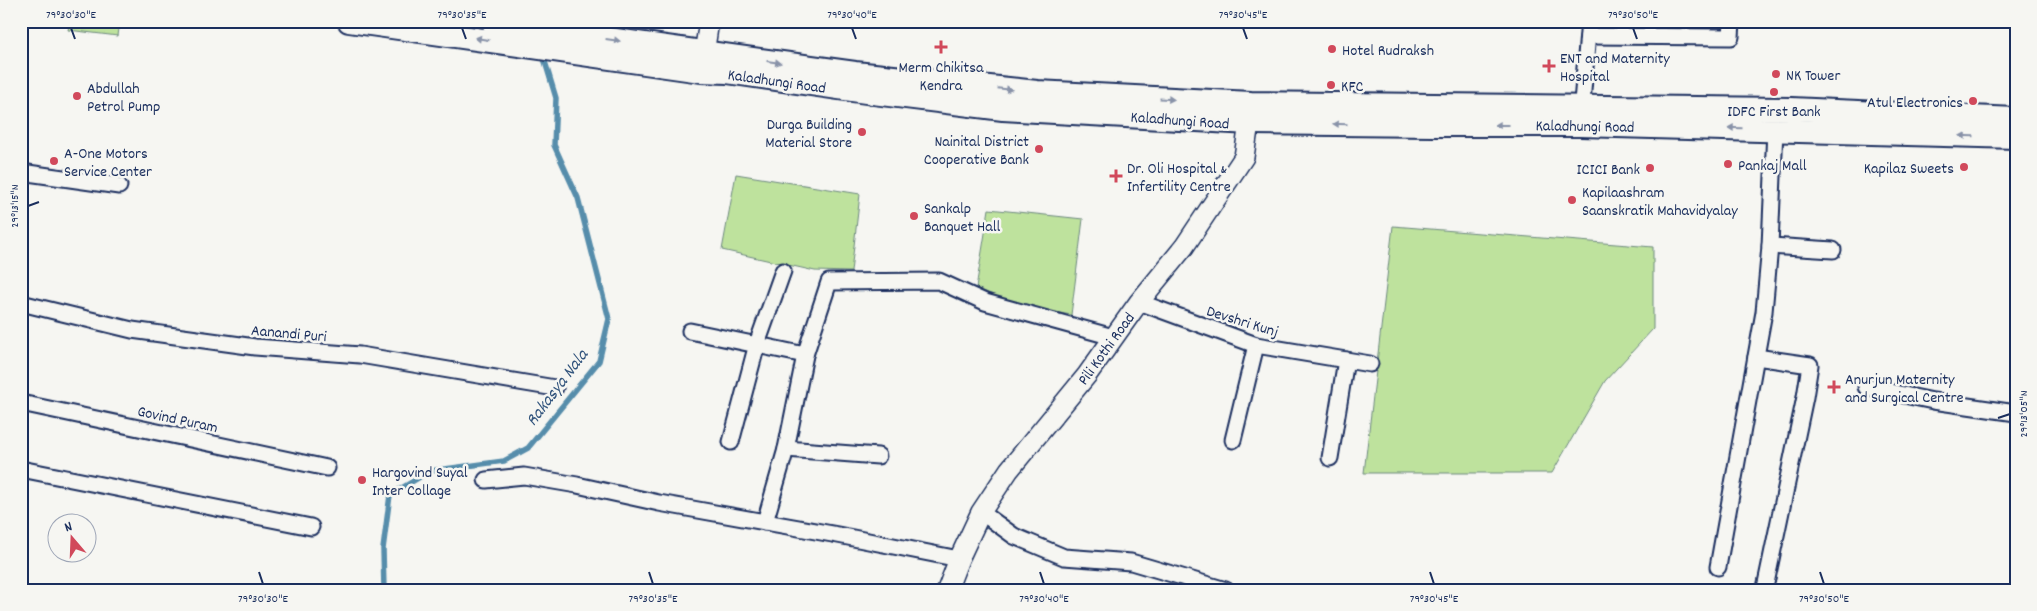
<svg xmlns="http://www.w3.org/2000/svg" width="2037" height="611" font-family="Dekko,sans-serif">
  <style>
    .green { fill: #bee29d; stroke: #6c887e }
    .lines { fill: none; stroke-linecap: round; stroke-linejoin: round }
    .stream { stroke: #578dab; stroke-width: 5.5 }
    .minor-casing { stroke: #1b2f5e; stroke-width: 19 }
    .tertiary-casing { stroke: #1b2f5e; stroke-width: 22 }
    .primary-casing { stroke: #1b2f5e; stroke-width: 26 }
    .minor { stroke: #f6f6f2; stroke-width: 15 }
    .tertiary { stroke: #f6f6f2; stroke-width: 19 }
    .primary { stroke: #f6f6f2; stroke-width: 22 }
    .oneway { fill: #8892a8 }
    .ticks { fill: none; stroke: #1b2f5e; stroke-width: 2 }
    .poi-dot { fill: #d1495b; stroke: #f6f6f2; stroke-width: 2 }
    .labels { text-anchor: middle; stroke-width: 5; stroke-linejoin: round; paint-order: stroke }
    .poi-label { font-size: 16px; fill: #1b2f5e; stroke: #f6f6f2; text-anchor: start }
    .street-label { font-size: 16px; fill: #1b2f5e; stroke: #f6f6f2 }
    .water-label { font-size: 18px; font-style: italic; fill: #34567e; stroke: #f6f6f2 }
    .neatline { fill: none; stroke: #1b2f5e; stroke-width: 2 }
    .ticks-label { font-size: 12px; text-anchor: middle; fill: #1b2f5e }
  </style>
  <rect width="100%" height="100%" fill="#f6f6f2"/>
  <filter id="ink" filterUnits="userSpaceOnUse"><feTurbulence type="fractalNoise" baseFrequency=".02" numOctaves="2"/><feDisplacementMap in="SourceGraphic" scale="10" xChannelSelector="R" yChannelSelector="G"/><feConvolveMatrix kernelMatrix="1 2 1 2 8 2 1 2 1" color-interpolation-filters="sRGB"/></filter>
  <g filter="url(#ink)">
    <g class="green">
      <path d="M 70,21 L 120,21 L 118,36 L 68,30 Z"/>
      <path d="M 736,174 L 860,194 L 851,272 L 815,271 L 722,250 Z"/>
      <path d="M 989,209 L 1083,219 L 1071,315 L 1018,305 L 976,288 Z"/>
      <path d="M 1393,226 L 1653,247 L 1653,329 L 1605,381 L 1552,473 L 1364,473 Z"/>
    </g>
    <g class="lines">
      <path class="stream" d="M 384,590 L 383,549 L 390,495 L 430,471 L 504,461 L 528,448 L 599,361 L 609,319 L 578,198 L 554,145 L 556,98 L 543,55"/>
      <defs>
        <g id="minor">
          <path d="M 1588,36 L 1731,37 L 1732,21"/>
          <path d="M 1581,114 L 1589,21"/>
          <path d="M 21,172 L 119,186"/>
          <path d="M 1770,246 L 1833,250"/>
          <path d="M 1139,302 L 1256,345 L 1370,364"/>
          <path d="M 21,303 L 132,330 L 255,347 L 360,355 L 555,388"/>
          <path d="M 690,331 L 805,355"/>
          <path d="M 1756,357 L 1810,365 L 1805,397 L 1765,588"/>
          <path d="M 1866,387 L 1933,401 L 2016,413"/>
          <path d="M 21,403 L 327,468"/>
          <path d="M 1233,440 L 1256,345"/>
          <path d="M 731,442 L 757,344 L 783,271"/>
          <path d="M 786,449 L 878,456"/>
          <path d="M 1330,458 L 1346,360"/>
          <path d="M 21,469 L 311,527"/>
          <path d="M 486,480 L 524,476 L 577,485 L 659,503 L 838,535 L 959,559"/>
          <path d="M 981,512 L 1014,536 L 1064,557 L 1131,562 L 1226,590"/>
          <path d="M 765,522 L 786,449 L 805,355 L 829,282 L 939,281 L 985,302 L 1113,337"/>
          <path d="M 1718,567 L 1764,312 L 1770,246 L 1775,129"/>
        </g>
        <g id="tertiary">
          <path d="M 702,67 L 709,21"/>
          <path d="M 947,590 L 959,559 L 981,512 L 1009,470 L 1087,375 L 1139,302 L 1184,247 L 1244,157 L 1251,109"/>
        </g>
        <g id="primary">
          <path d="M 349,21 L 701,71 L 727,72 L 873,93 L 1003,109 L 1250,123 L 1433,125 L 1580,125 L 2016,137"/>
          <path d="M 492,21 L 565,33 L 855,73 L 1037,92 L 1251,103 L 1791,109 L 2016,119"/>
        </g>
      </defs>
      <use href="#minor" class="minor-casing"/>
      <use href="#tertiary" class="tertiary-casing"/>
      <use href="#primary" class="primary-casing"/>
      <use href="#minor" class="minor"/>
      <use href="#tertiary" class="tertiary"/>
      <use href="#primary" class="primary"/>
    </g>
    <defs><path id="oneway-solid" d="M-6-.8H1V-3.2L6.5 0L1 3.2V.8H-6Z" transform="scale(1.25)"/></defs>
    <g class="oneway">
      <use href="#oneway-solid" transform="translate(482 39) rotate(-171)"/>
      <use href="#oneway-solid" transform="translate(613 40) rotate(8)"/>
      <use href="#oneway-solid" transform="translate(774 62) rotate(8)"/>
      <use href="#oneway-solid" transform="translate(1005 89) rotate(6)"/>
      <use href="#oneway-solid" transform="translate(1167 99) rotate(3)"/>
      <use href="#oneway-solid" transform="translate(1340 124) rotate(-179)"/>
      <use href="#oneway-solid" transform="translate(1502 125) rotate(180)"/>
      <use href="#oneway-solid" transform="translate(1735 128) rotate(-179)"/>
      <use href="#oneway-solid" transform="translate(1967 136) rotate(-178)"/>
    </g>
  </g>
  <path class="ticks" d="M 71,28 L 75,39M 462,28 L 466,39M 852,28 L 856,39M 1243,28 L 1247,39M 1633,28 L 1637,39M 28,206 L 39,202M 1998,418 L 2010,414M 259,572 L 263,584M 649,572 L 653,584M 1040,572 L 1044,584M 1430,572 L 1434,584M 1820,572 L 1824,584"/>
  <g class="poi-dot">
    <path d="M938.5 39.5h5v5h5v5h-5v5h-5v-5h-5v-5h5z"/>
    <circle cx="1332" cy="49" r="5"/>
    <path d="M1546.5 58.5h5v5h5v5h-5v5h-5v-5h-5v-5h5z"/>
    <circle cx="1776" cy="74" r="5"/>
    <circle cx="1331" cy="85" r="5"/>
    <circle cx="1774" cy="92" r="5"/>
    <circle cx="77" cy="96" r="5"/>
    <circle cx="1973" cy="101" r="5"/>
    <circle cx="862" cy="132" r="5"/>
    <circle cx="1039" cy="149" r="5"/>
    <circle cx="54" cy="161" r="5"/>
    <circle cx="1728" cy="164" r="5"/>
    <circle cx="1964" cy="167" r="5"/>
    <circle cx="1650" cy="168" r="5"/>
    <path d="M1113.5 168.5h5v5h5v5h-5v5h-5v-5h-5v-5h5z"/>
    <circle cx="1572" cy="200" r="5"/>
    <circle cx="914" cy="216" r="5"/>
    <path d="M1831.5 379.5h5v5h5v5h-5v5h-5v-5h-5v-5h5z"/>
    <circle cx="362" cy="480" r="5"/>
  </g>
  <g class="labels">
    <g class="poi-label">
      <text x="1342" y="55">Hotel Rudraksh</text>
      <text x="1560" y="63">ENT and Maternity<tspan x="1560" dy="18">Hospital</tspan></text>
      <text x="941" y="72" text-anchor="middle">Merm Chikitsa<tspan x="941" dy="18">Kendra</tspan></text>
      <text x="1786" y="80">NK Tower</text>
      <text x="1341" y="91">KFC</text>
      <text x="87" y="93">Abdullah<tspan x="87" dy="18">Petrol Pump</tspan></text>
      <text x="1963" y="107" text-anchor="end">Atul Electronics</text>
      <text x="1774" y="116" text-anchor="middle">IDFC First Bank</text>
      <text x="852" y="129" text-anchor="end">Durga Building<tspan x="852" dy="18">Material Store</tspan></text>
      <text x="1029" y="146" text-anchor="end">Nainital District<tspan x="1029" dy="18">Cooperative Bank</tspan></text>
      <text x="64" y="158">A-One Motors<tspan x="64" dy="18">Service Center</tspan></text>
      <text x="1738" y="170">Pankaj Mall</text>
      <text x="1127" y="173">Dr. Oli Hospital &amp;<tspan x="1127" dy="18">Infertility Centre</tspan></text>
      <text x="1954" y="173" text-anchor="end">Kapilaz Sweets</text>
      <text x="1640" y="174" text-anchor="end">ICICI Bank</text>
      <text x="1582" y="197">Kapilaashram<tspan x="1582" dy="18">Saanskratik Mahavidyalay</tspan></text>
      <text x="924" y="213">Sankalp<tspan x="924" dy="18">Banquet Hall</tspan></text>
      <text x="1845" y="384">Anurjun Maternity<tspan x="1845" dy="18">and Surgical Centre</tspan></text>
      <text x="372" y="477">Hargovind Suyal<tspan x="372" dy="18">Inter Collage</tspan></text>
    </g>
    <g class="street-label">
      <text transform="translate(777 80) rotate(8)" y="6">Kaladhungi Road</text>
      <text transform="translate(1180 119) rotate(4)" y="6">Kaladhungi Road</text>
      <text transform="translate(1585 125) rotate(1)" y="6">Kaladhungi Road</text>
      <text transform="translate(1243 320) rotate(17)" y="6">Devshri Kunj</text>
      <text transform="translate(289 332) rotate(5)" y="6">Aanandi Puri</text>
      <text transform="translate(1105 348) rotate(-54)" y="6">Pili Kothi Road</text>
      <text transform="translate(178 418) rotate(12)" y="6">Govind Puram</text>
    </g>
    <g class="water-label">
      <text transform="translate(556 387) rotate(-53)" y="6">Rakasya Nala</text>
    </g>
  </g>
  <rect width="2037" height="611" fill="none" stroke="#f6f6f2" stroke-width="55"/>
  <g transform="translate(72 538) rotate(341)"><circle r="24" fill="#f6f6f2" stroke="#9ea6b7"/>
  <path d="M0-4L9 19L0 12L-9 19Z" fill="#d1495b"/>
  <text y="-8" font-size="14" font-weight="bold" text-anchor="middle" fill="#1b2f5e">N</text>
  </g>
  <rect x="28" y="28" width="1982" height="556" class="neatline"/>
  <g class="ticks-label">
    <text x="71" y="18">79°30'30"E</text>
    <text x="462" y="18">79°30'35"E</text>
    <text x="852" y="18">79°30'40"E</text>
    <text x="1243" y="18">79°30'45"E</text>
    <text x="1633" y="18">79°30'50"E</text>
    <text transform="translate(14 206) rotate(-90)" y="4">29°13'15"N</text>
    <text transform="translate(2023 414) rotate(-90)" y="4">29°13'05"N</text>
    <text x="263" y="602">79°30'30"E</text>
    <text x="653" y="602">79°30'35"E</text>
    <text x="1044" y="602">79°30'40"E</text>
    <text x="1434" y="602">79°30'45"E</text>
    <text x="1824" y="602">79°30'50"E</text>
  </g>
</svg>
